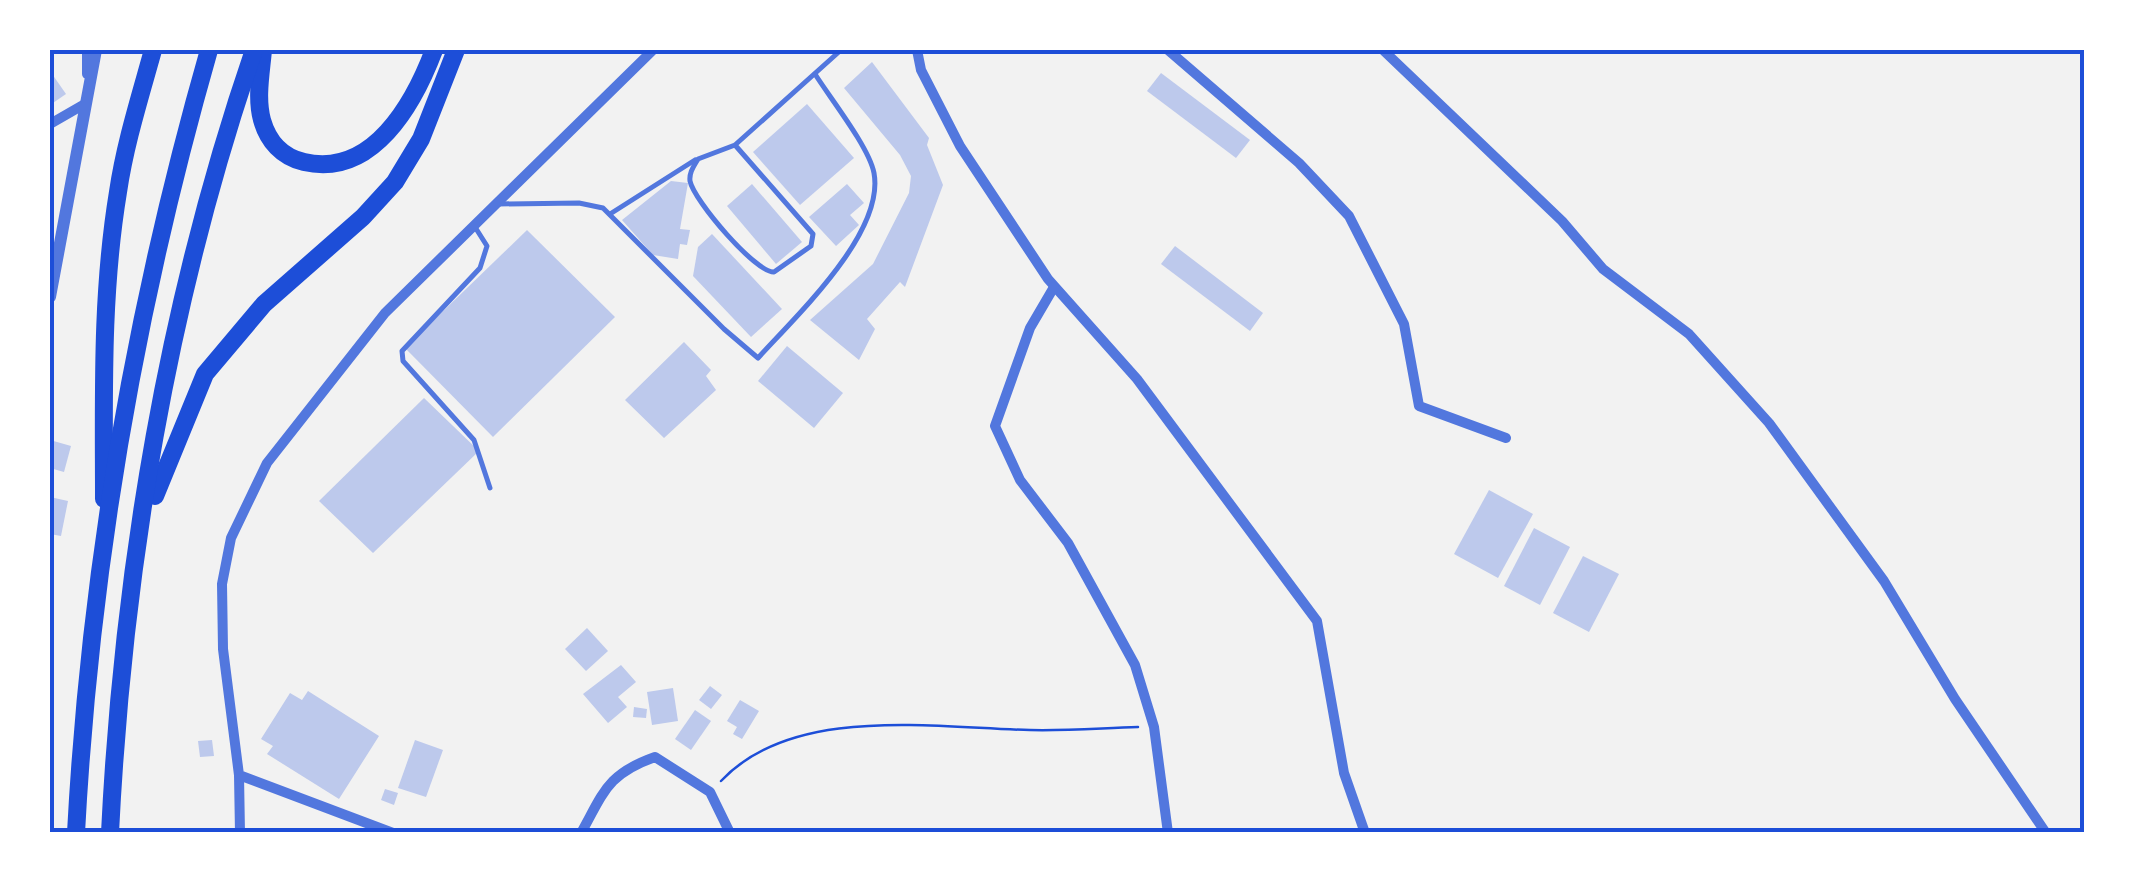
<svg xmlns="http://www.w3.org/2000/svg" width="2135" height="883" font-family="Poppins,sans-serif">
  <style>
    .building { fill: #bdc9ec }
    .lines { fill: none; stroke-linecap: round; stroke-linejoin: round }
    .path { stroke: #1d4ed8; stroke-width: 2.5 }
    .service { stroke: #5277de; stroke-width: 5 }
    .minor { stroke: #5277de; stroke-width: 10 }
    .tertiary { stroke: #5277de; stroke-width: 12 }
    .motorway { stroke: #1d4ed8; stroke-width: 18 }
    .neatline { fill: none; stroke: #1d4ed8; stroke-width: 4 }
  </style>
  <rect width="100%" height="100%" fill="#f2f2f2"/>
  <g class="building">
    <path d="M 872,62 L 929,138 L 927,145 L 943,185 L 905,287 L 900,282 L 867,319 L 875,329 L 859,360 L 810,320 L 873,264 L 909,193 L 911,176 L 900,155 L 844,88 Z"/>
    <path d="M 50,71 L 66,94 L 50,105 Z"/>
    <path d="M 1161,73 L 1250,140 L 1236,158 L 1147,91 Z"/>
    <path d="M 807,104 L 854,158 L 800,205 L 753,152 Z"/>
    <path d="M 671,181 L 688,183 L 680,229 L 690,230 L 687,245 L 680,244 L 678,259 L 653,255 L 622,220 Z"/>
    <path d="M 752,184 L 802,242 L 776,264 L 727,206 Z"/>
    <path d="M 847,184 L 864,203 L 850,215 L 859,225 L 836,246 L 809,217 Z"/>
    <path d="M 527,230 L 615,317 L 493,437 L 405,348 Z"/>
    <path d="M 712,234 L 782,309 L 751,337 L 693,276 L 698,247 Z"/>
    <path d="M 1175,246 L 1263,313 L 1250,331 L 1161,264 Z"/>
    <path d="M 684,342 L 711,370 L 706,376 L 716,390 L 664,438 L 625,400 Z"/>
    <path d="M 787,346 L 843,393 L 814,428 L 758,381 Z"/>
    <path d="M 424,398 L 479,451 L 373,553 L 319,501 Z"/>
    <path d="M 50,440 L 71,446 L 64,472 L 50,468 Z"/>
    <path d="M 1489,490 L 1533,514 L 1498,578 L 1454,554 Z"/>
    <path d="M 50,497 L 68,501 L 61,536 L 50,534 Z"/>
    <path d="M 1534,528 L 1570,547 L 1540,605 L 1504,586 Z"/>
    <path d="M 1583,556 L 1619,574 L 1589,632 L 1553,613 Z"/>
    <path d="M 587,628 L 608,651 L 586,671 L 565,649 Z"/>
    <path d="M 621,665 L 636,682 L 618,697 L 627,707 L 608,723 L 583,694 Z"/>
    <path d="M 710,686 L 722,695 L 711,709 L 699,700 Z"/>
    <path d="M 673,688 L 678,721 L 652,725 L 647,692 Z"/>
    <path d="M 308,691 L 379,736 L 339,799 L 267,754 L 273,746 L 261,739 L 290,693 L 302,700 Z"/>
    <path d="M 740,700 L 759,711 L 742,739 L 733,734 L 737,727 L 727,721 Z"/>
    <path d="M 634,707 L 647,709 L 646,718 L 633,717 Z"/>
    <path d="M 695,710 L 711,721 L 691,750 L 675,739 Z"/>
    <path d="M 212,740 L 214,756 L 200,757 L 198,741 Z"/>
    <path d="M 415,740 L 443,750 L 426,797 L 398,788 Z"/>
    <path d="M 385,789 L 398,793 L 394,805 L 381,800 Z"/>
  </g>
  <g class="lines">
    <path class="path" d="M 721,781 C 793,704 935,728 1030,730 C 1066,731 1102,728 1138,727"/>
    <g class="service">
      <path d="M 735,145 L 813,234 L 811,246 L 774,272 C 756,273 694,201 690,181 C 689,172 694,166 698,159 L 735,145 L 841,50"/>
      <path d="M 498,204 L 579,203 L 603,208 L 724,329 L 758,358 C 796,316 885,233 874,173 C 869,147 830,98 815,74"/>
      <path d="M 610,214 L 695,160"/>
      <path d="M 475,227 L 487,246 L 480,268 L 402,351 L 403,361 L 474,440 L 490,488"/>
    </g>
    <g class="minor">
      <path d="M 87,50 L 87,74"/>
      <path d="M 917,50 L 921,70 L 960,146 L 1048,279 L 1137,379 L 1317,621 L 1344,773 L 1365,833"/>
      <path d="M 1168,50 L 1299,163 L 1349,216 L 1404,324 L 1419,406 L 1506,438"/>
      <path d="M 1383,50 L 1562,221 L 1603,269 L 1689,334 L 1769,423 L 1884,581 L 1955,699 L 2046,833"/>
      <path d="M 50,124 L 83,105"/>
      <path d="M 1054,287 L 1030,328 L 995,426 L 1020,480 L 1068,543 L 1135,665 L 1154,727 L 1168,833"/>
      <path d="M 239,775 L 240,833"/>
      <path d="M 393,833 L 239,775 L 223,649 L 222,584 L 231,538 L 267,463 L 385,313 L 653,50"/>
      <path d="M 581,833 C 604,792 607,774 655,757 L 710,792 L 730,833"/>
    </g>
    <path class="tertiary" d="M 50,297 L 96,50"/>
    <g class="motorway">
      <path d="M 263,50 C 261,73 256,98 262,120 C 268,141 282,157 304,162 C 373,178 414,103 434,50"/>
      <path d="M 155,496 L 205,374 L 264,304 L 363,217 L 395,182 L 421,139 L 456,50"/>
      <path d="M 104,499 C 104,396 101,295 118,192 C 125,144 140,97 153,50"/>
      <path d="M 76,833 C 90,569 136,305 209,50"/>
      <path d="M 110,833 C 123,569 168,300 254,50"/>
    </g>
  </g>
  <rect width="2135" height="883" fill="none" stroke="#ffffff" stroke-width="105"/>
  <rect x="52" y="52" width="2030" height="778" class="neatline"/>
</svg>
